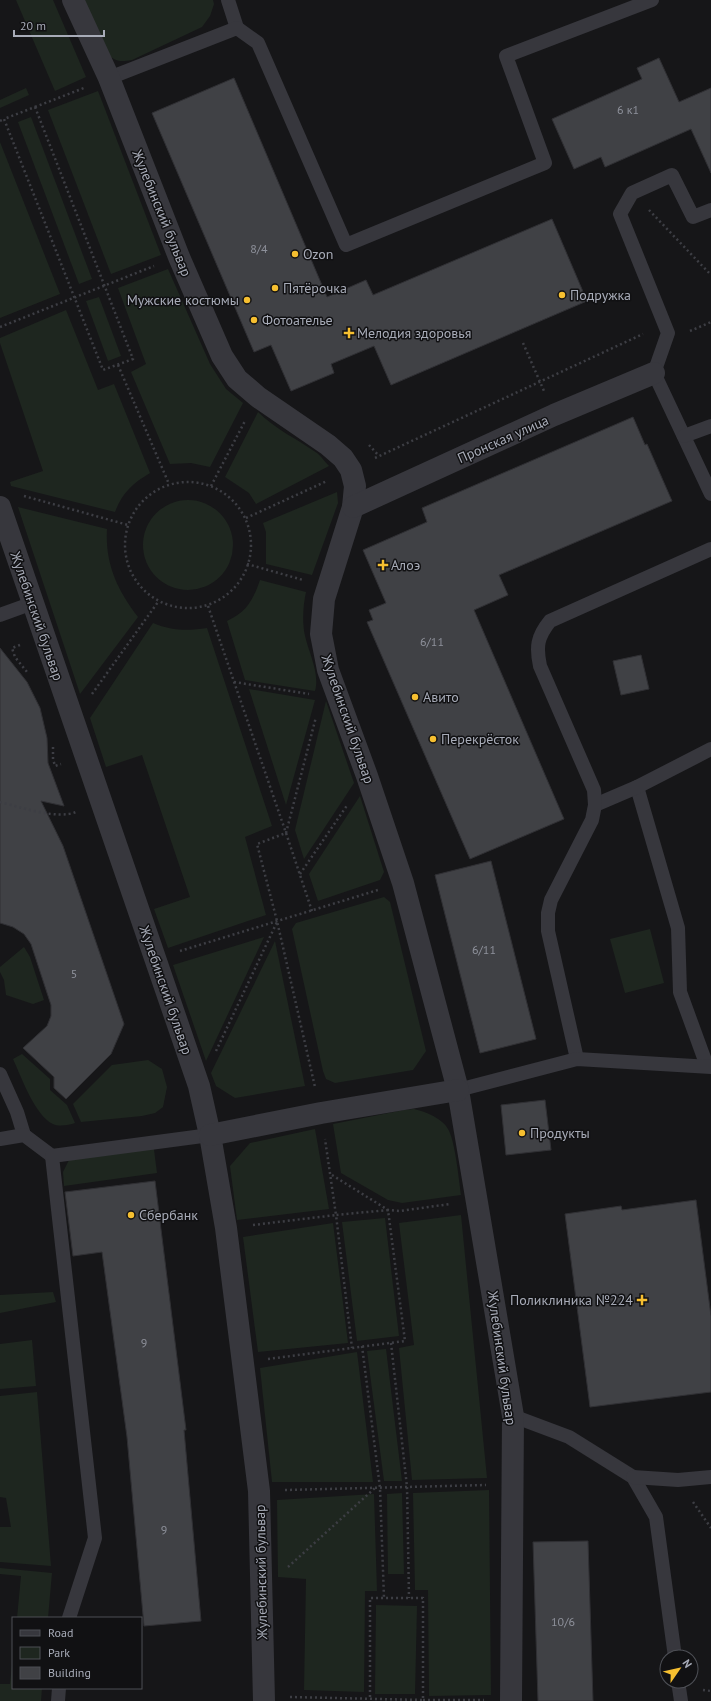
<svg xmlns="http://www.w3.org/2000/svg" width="711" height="1701" font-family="'PT Sans',sans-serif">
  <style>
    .green { fill: #1e261f }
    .building { fill: #404145; stroke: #303034 }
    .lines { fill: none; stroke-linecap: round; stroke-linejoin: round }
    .path { stroke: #3d3e44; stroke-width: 2.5; stroke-dasharray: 2 3; stroke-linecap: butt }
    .lane { stroke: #37373d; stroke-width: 14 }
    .street { stroke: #37373d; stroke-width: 22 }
    .poi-dot { fill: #f6bf30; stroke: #111113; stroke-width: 1.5 }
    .labels { text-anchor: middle; stroke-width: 3; stroke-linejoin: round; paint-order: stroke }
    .number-label { font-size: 12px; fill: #8e919b }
    .street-label { font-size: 14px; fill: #a8acb8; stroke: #111113 }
    .poi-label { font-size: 14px; fill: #a8acb8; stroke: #111113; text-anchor: start }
  </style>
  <rect width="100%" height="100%" fill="#161618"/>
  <g class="green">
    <path d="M 16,0 L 53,0 L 86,77 L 55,91 Z"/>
    <path d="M 82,0 L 213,0 L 214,4 L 210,16 L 202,27 L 132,60 C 121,62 116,62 107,54 Z"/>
    <path d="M 26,88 L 29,95 L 0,108 L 0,100 Z"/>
    <path d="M 98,91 L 161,255 L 111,274 L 48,110 Z"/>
    <path d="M 31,117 L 92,279 L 79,284 L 18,122 Z"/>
    <path d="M 0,142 L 60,294 L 0,318 Z"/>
    <path d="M 168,269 L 210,364 L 226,389 L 243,403 L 210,467 L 191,463 L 170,464 L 131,372 L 146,364 L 118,288 Z"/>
    <path d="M 99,297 L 121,356 L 108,361 L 86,301 Z"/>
    <path d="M 66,310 L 98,390 L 114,384 L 150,473 C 133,483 122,493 115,512 L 11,486 L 10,482 L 43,471 L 0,343 L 0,338 Z"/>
    <path d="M 258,412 C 275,429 297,439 317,453 C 321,456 325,462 329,466 L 256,504 L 249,493 L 225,477 Z"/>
    <path d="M 337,492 L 338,503 L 312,575 L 266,564 L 266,532 L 263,523 Z"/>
    <circle cx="188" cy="545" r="45"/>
    <path d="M 18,507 L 107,529 C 105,563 117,590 138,617 L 80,694 Z"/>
    <path d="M 260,580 L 306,592 C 303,606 302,622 305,636 C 309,653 320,674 315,691 L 245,680 L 227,621 C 247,612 253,600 260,580 Z"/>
    <path d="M 153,623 C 172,631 188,631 207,628 L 272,826 L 245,837 L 266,915 L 168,948 L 154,909 L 190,897 L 142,755 L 106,767 L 90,718 Z"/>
    <path d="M 249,689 L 315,700 L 286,805 Z"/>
    <path d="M 326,701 L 354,783 L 304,859 L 295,830 Z"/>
    <path d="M 360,796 L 384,872 L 380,880 L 318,901 L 309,874 Z"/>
    <path d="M 384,897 L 390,902 L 426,1051 L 413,1070 L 335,1083 L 326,1079 L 323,1071 L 292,929 L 296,923 Z"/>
    <path d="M 650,929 L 664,983 L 625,993 L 610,939 Z"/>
    <path d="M 264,937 L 206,1061 L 173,965 Z"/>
    <path d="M 275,941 L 305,1086 L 235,1098 L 216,1086 L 211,1073 Z"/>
    <path d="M 24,947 L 30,957 L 44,1000 L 33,1004 L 6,995 L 4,980 L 0,972 L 0,967 Z"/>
    <path d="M 22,1054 L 50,1079 L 50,1090 L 67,1105 L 75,1123 C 69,1125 59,1127 53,1124 C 35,1116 21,1076 13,1059 Z"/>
    <path d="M 148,1060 L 162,1069 L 167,1087 L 163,1107 L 155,1113 L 142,1116 L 81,1122 L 73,1104 L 112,1065 Z"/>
    <path d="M 414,1109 C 426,1112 442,1118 448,1129 C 455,1140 459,1180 461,1195 L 402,1203 L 388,1200 L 341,1173 L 333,1124 L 404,1110 Z"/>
    <path d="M 315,1129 L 329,1209 L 237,1220 L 230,1166 L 250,1143 Z"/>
    <path d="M 153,1142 L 157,1173 L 64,1186 L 63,1172 L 70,1158 Z"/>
    <path d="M 461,1215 L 487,1478 L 412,1480 L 399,1348 L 414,1345 L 399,1223 Z"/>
    <path d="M 385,1218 L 399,1336 L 357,1341 L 342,1222 Z"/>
    <path d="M 333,1223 L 348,1343 L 258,1352 L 243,1237 Z"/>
    <path d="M 53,1292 L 56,1302 L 0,1313 L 0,1295 Z"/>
    <path d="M 32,1340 L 36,1386 L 0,1389 L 0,1344 Z"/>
    <path d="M 386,1349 L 402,1481 L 384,1481 L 367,1351 Z"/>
    <path d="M 357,1352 L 373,1482 L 272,1482 L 260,1368 Z"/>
    <path d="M 37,1392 L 51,1566 L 0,1562 L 0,1527 L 11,1527 L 6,1498 L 0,1497 L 0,1396 Z"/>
    <path d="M 489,1490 L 491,1695 L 429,1696 L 428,1590 L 415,1590 L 413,1493 Z"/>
    <path d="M 402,1493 L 404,1574 L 388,1574 L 387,1494 Z"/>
    <path d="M 374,1494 L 377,1591 L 365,1591 L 364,1692 L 304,1690 L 306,1579 L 278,1577 L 277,1500 Z"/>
    <path d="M 0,1568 L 52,1573 L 48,1618 L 17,1618 L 21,1576 L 0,1574 Z"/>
    <path d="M 376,1605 L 417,1606 L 415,1694 L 375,1694 Z"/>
    <path d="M 13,1655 L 13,1688 L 42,1688 L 41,1701 L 0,1701 L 0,1684 L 10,1684 Z"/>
  </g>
  <g class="building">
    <path d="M 659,58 L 679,102 L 711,88 L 711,173 L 691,129 L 605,167 L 601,157 L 574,169 L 552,119 L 642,79 L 637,68 Z"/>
    <path d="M 234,78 L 327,297 L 366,280 L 373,295 L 552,219 L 587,301 L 391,385 L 374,346 L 331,364 L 334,373 L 291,391 L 271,345 L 254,352 L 152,113 Z"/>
    <path d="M 633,417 L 645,445 L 647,444 L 672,501 L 499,575 L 508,595 L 474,610 L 564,819 L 470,859 L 367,622 L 373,620 L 369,610 L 386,603 L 363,550 L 427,522 L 422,508 Z"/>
    <path d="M 0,648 L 27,682 L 40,708 L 47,738 L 48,763 L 64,806 L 41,801 L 63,846 L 124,1024 L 111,1054 L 66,1099 L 54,1088 L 54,1077 L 23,1048 L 47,1026 L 51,1016 L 51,1005 L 31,944 L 24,934 L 13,927 L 0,923 Z"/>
    <path d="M 641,655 L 649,689 L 621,695 L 613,661 Z"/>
    <path d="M 491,861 L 536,1039 L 480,1053 L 435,875 Z"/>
    <path d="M 545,1100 L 551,1150 L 506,1155 L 501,1105 Z"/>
    <path d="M 155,1181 L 186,1430 L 184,1430 L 201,1621 L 144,1626 L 127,1437 L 102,1252 L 73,1256 L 65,1192 Z"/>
    <path d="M 696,1200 L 711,1316 L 711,1392 L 590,1407 L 565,1214 L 621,1206 L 622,1210 Z"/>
    <path d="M 588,1541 L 593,1701 L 538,1701 L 533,1542 Z"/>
  </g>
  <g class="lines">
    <g class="path">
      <path d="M 35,107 L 133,359 L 103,370 L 4,119 Z"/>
      <path d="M 35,107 L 84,88"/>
      <path d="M 0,121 L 4,119"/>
      <path d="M 649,210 L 711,275"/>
      <path d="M 0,327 L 154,266"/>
      <path d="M 690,331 L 711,322"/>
      <path d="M 523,343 L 544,391"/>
      <path d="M 118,365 L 169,484"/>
      <path d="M 369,445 L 379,456"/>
      <path d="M 375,458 L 643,334"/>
      <circle cx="188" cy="545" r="63"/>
      <path d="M 211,486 L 245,421"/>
      <path d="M 24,496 L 128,525"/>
      <path d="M 246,518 L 327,481"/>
      <path d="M 247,564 L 303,580"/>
      <path d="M 208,606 L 286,833 L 316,717"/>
      <path d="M 20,645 L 12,648 L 15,657 L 27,672"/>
      <path d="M 234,682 L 309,694"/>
      <path d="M 92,694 L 158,602"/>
      <path d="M 53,747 L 53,759 L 55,766 L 61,764"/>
      <path d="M 0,802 C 20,807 57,820 76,812"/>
      <path d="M 300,874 L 348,804"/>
      <path d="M 312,911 L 286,833 L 257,844 L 277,921 L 315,1087"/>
      <path d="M 180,951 L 378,890"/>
      <path d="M 216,1051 L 277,922"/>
      <path d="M 332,1175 L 388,1210 L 400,1211 L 450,1204"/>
      <path d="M 253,1225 L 336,1215 L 325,1139"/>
      <path d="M 391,1343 L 407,1487 L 409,1598"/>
      <path d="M 362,1346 L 380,1488 L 384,1598"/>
      <path d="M 268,1359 L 405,1341 L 388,1210 L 336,1215 L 352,1348"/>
      <path d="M 285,1490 L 486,1485"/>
      <path d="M 693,1502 L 711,1528"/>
      <path d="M 288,1567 L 375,1488"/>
      <path d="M 703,1690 L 711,1691"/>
      <path d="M 290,1697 L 423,1700 L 423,1598 L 370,1598 L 370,1700"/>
      <path d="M 423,1700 L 484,1700"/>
    </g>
    <g class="lane">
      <path d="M 228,0 L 237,28"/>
      <path d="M 109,78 L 237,28 L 258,43 L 346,245 L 545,163 L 506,56 L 652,0"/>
      <path d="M 711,210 L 693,217 L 672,175 L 632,193 L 620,214 L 668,333 L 654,373 L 711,494"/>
      <path d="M 684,436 L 711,426"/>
      <path d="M 0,615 L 33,603"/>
      <path d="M 637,787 L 678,928 L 680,992 L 707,1066"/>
      <path d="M 595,805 L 637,787 L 711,749"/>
      <path d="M 577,1059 L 548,931 L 548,913 L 551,900 L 592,820 L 595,805 L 594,790 L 540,666 C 536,647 537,637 550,621 L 711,549"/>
      <path d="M 0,1074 L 17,1112 L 24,1135"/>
      <path d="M 458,1090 L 577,1059 L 711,1067"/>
      <path d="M 0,1139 L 24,1135 L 52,1156"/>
      <path d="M 513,1416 L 569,1437 L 633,1477 L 656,1517 L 675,1657"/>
      <path d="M 633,1477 L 678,1480 L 711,1477"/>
      <path d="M 69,1618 L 95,1538 L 52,1156 L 210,1135"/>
      <path d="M 678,1681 L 681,1701"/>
      <path d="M 58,1701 L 59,1688"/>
    </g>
    <g class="street">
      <path d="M 73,0 L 109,78 L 179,257 L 222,356 L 237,379 L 258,397 L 328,445 L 343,458 L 351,470 L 355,486 L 353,507 L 324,599 L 321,634 L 328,670 L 367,776 L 403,883 L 458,1090 L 513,1416 L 511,1701"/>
      <path d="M 0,507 L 199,1086 L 210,1135 L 226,1228 L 259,1491 L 264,1701"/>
      <path d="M 353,507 L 554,415 L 654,373"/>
      <path d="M 210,1135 L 321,1113 L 458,1090"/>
    </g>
  </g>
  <g class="poi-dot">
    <circle cx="295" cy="254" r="4"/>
    <circle cx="275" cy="288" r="4"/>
    <circle cx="562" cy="295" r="4"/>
    <circle cx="247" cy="300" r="4"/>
    <circle cx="254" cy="320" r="4"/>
    <path d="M347 327h4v4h4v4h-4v4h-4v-4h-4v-4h4z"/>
    <path d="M381 559h4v4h4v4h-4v4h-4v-4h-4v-4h4z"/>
    <circle cx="415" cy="697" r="4"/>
    <circle cx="433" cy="739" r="4"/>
    <circle cx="522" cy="1133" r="4"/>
    <circle cx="131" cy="1215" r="4"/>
    <path d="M640 1294h4v4h4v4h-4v4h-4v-4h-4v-4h4z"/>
  </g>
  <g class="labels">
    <g class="number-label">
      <text x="628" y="114">6 к1</text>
      <text x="259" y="253">8/4</text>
      <text x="432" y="646">6/11</text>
      <text x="484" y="954">6/11</text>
      <text x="74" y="978">5</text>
      <text x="144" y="1347">9</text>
      <text x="164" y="1534">9</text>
      <text x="563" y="1626">10/6</text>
    </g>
    <g class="street-label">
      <text transform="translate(162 213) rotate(68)" y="5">Жулебинский бульвар</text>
      <text transform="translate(503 439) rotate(-24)" y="5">Пронская улица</text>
      <text transform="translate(37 616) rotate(71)" y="5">Жулебинский бульвар</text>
      <text transform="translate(348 719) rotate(71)" y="5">Жулебинский бульвар</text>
      <text transform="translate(166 990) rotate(71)" y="5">Жулебинский бульвар</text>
      <text transform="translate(502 1358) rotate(82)" y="5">Жулебинский бульвар</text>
      <text transform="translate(261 1572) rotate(-91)" y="5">Жулебинский бульвар</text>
    </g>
    <g class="poi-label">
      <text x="303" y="259">Ozon</text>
      <text x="283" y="293">Пятёрочка</text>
      <text x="570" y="300">Подружка</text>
      <text x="239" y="305" text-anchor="end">Мужские костюмы</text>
      <text x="262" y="325">Фотоателье</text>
      <text x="357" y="338">Мелодия здоровья</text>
      <text x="391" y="570">Алоэ</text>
      <text x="423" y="702">Авито</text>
      <text x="441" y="744">Перекрёсток</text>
      <text x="530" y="1138">Продукты</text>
      <text x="139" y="1220">Сбербанк</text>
      <text x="633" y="1305" text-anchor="end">Поликлиника №224</text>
    </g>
  </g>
  <rect x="12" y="1617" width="130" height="72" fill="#111113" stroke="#4d4f55"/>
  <rect x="20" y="1630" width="20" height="6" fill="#37373d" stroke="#4d4f55"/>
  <text x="48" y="1637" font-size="12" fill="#a8acb8">Road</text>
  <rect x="20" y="1647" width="20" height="12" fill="#1e261f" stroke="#4d4f55"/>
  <text x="48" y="1657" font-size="12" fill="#a8acb8">Park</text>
  <rect x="20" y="1667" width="20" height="12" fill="#404145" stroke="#4d4f55"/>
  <text x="48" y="1677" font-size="12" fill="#a8acb8">Building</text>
  <g transform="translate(679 1669) rotate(56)"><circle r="19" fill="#111113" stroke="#4d4f55"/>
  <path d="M0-3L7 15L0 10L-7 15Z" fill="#f6bf30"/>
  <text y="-6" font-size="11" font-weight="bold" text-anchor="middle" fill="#a8acb8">N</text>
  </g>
  <path d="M14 30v6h90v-6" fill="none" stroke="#a8acb8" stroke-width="2"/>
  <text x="20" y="30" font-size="12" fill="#a8acb8" stroke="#111113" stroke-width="3" paint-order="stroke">20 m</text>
</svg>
